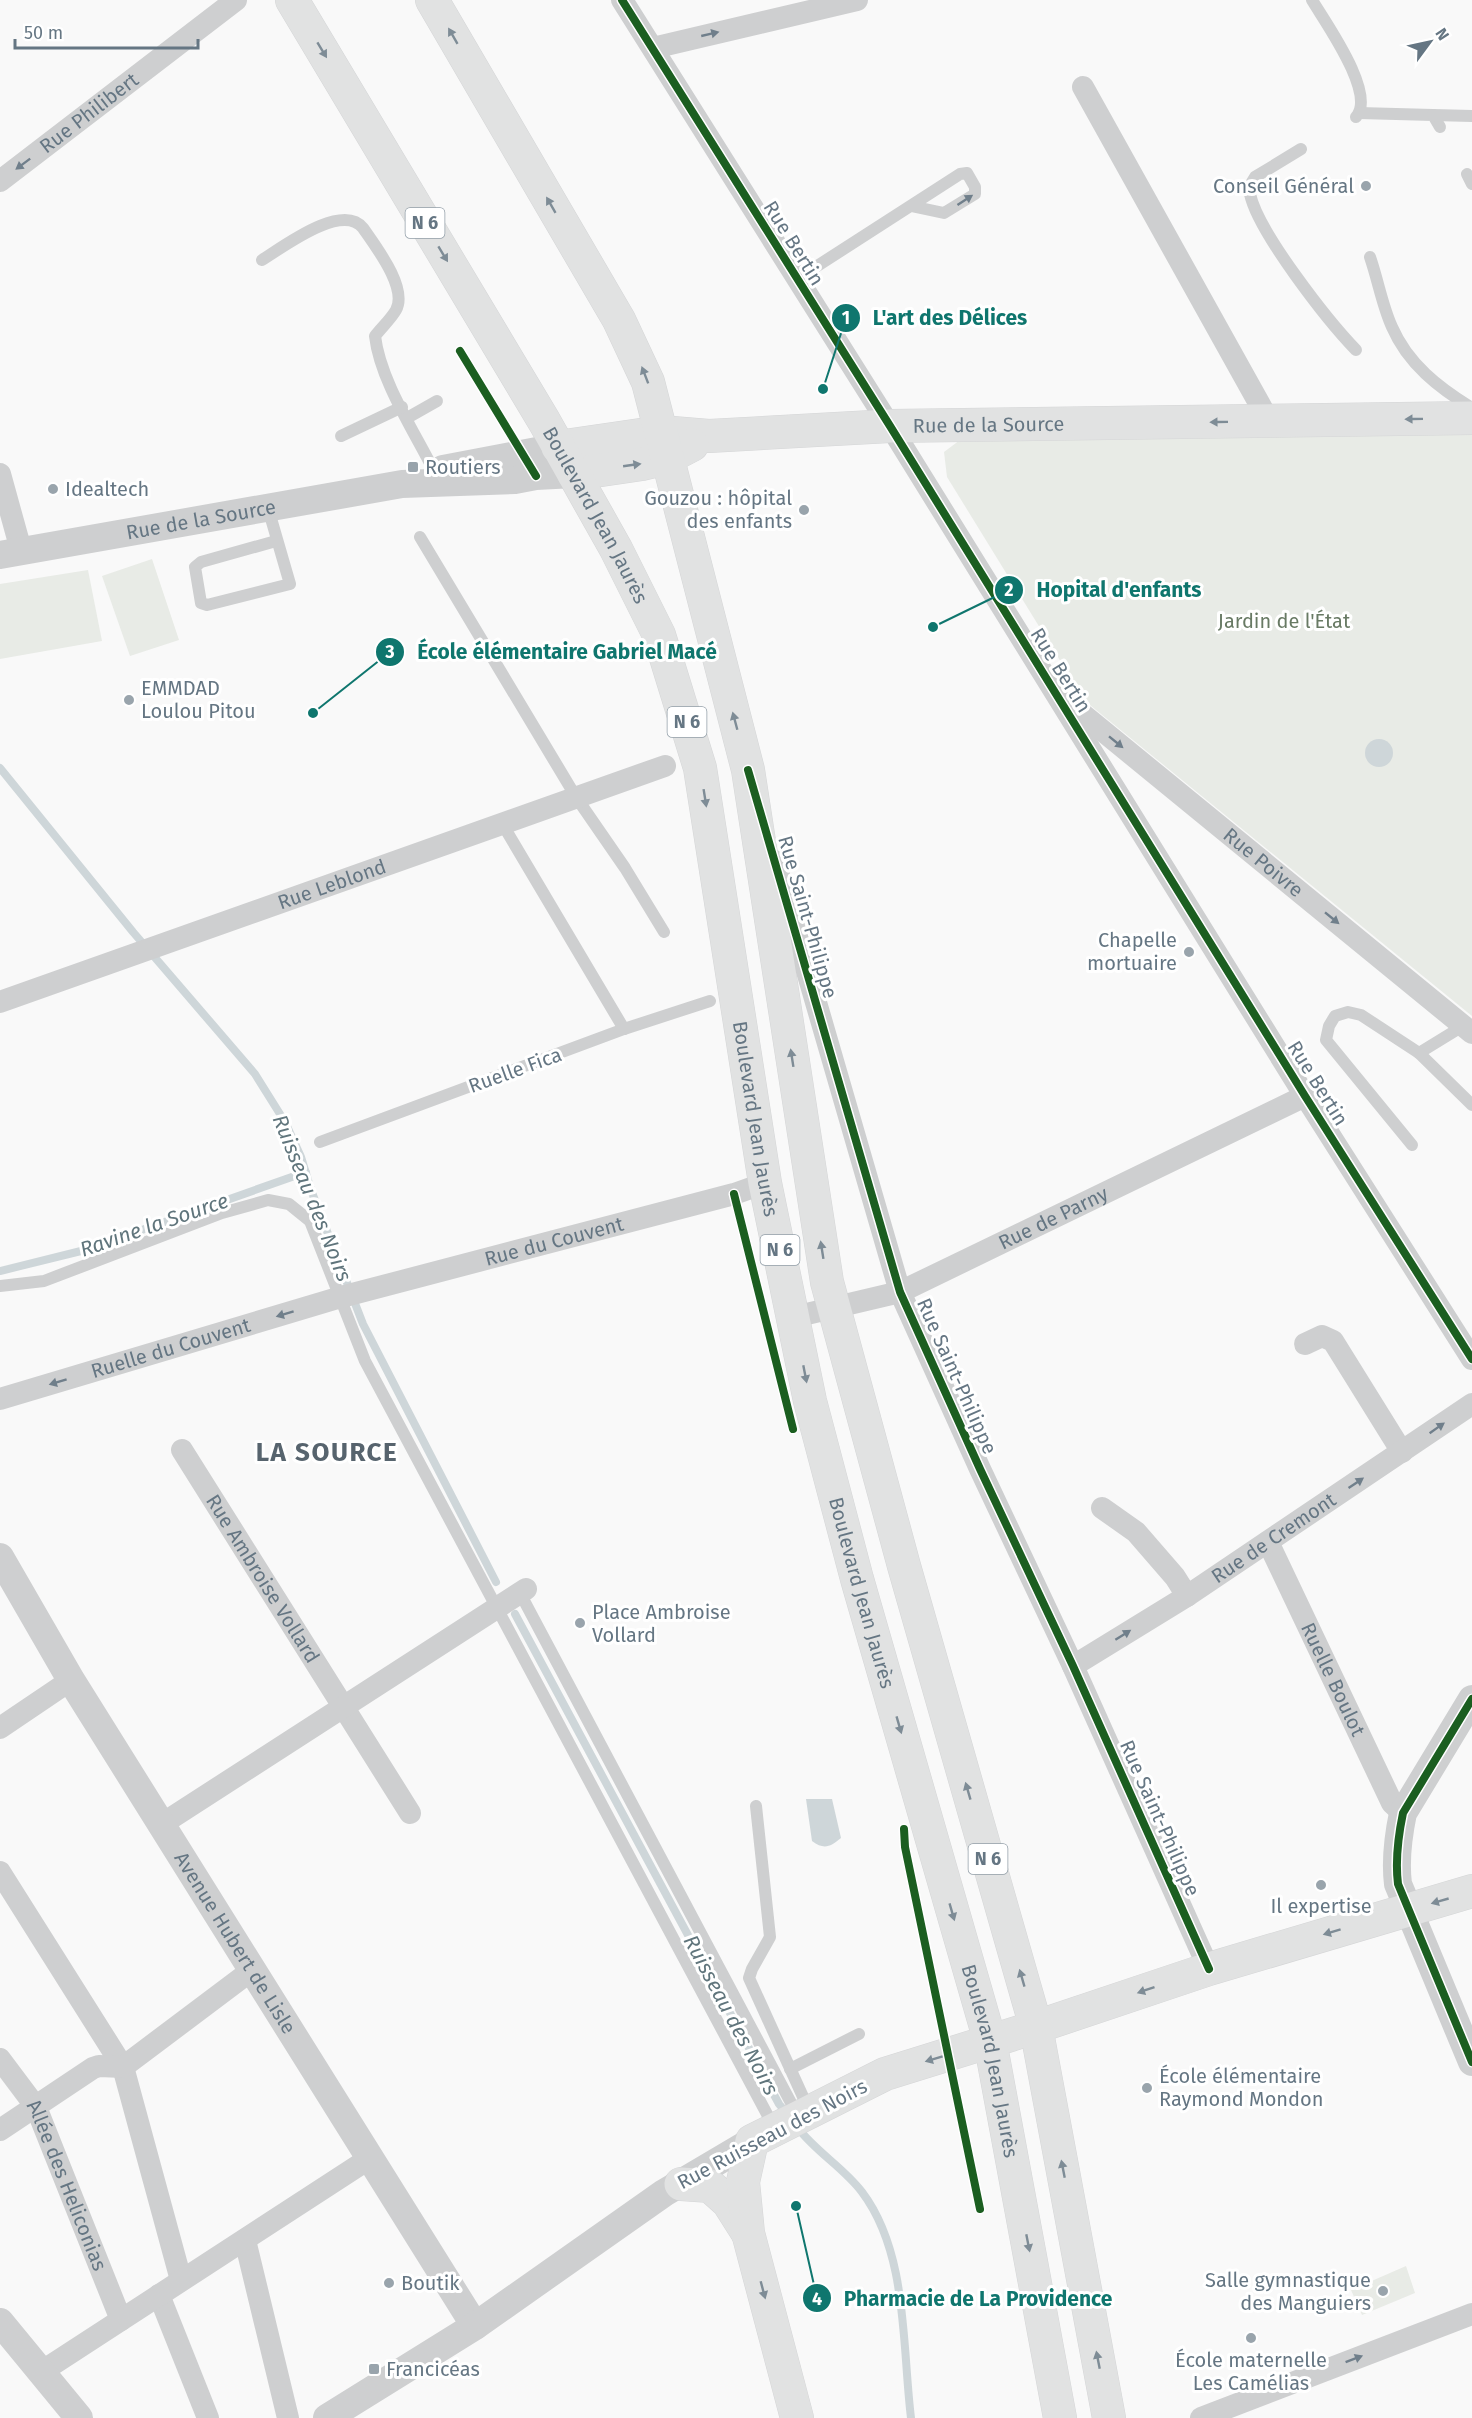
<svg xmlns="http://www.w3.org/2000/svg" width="1472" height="2418" font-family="'Fira Sans',sans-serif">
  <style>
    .green { fill: #e8ebe6 }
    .water { fill: #ced6d9 }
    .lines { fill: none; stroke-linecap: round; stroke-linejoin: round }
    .stream { stroke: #ced6d9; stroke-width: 8 }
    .secondary-casing { stroke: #d5d6d7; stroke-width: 34 }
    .primary-casing { stroke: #d5d6d7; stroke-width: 34 }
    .service { stroke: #cecfd0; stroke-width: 12 }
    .minor { stroke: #cecfd0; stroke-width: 22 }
    .tertiary { stroke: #cecfd0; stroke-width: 28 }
    .secondary { stroke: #e1e2e2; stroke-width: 33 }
    .primary { stroke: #e1e2e2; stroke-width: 33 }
    .cycleway-casing { stroke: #fff; stroke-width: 11 }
    .cycleway { stroke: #1b5e20; stroke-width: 8 }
    .oneway { fill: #707f8b }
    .oneway2 { fill: #7e8c96 }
    .poi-dot { fill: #99a4ac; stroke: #fff; stroke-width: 2 }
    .labels { text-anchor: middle; stroke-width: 6; stroke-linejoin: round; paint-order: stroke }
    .shield { fill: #fff; stroke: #939fa8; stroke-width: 1.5 }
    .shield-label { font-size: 18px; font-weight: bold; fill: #657683 }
    .street-label { font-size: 20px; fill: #657683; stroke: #fff }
    .poi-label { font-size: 20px; fill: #657683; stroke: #fff; text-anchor: start }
    .park-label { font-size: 20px; fill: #687a64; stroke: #fff }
    .water-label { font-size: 21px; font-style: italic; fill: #60757c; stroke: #fff }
    .district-label { font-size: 26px; font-weight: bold; letter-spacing: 1.5px; fill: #57646e; stroke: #fff }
    .leader { fill: none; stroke: #0f766e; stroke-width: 2 }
    .callout-dot { fill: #0f766e; stroke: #fff; stroke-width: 2 }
    .mark-label { font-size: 18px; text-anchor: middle; font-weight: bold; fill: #fff }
    .callout-label { font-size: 21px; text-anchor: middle; font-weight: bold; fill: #0f766e; stroke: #fff; stroke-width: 6; stroke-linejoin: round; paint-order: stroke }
  </style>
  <rect width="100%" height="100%" fill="#f9f9f9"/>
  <g class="green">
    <path d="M 1472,431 L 1472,1016 L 1085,701 L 947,477 L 944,452 L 964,437 Z"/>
    <path d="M 152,559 L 179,640 L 130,656 L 102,576 Z"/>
    <path d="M 88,570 L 102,641 L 0,659 L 0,584 Z"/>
    <path d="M 1406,2266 L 1415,2293 L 1362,2315 L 1351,2290 Z"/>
  </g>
  <g class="water">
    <circle cx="1379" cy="753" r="14"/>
    <path d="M 806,1799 L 832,1799 L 841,1838 C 830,1847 824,1850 812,1841 Z"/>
  </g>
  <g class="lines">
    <g class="stream">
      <path d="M 0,768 L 133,932 L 255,1074 L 285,1122 L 301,1157 L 311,1190 L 363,1324 L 496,1582"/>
      <path d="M 0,1271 L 85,1250 L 306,1172"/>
      <path d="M 515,1614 L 779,2104 L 788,2115"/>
      <path d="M 797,2127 C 816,2152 844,2168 862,2192 C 908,2253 902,2345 911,2418"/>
    </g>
    <defs>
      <g id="secondary">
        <path id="s12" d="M 558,447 L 661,432 L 709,436 L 890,426 L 1472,418"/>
        <path d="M 574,474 L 642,464 L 667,458 L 692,445"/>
        <path d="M 681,2184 L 710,2186 L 728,2202 L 747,2232"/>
        <path d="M 797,2418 L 748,2233 L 743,2182 L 752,2141 L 885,2074 L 1036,2027 L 1209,1969 L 1472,1891"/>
      </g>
      <g id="primary">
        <path id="s13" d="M 292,0 L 544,421 L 616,549 L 659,635 L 700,768 L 765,1183 L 810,1401 L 857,1579 L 990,2041 L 1060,2418"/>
        <path d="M 432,0 L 619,320 L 648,382 L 748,770 L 827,1282 L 904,1566 L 1036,2027 L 1109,2418"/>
      </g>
    </defs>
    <use href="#secondary" class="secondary-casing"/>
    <use href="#primary" class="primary-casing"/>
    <g class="service">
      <path d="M 1312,0 C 1325,22 1377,94 1356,117"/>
      <path d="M 1359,113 L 1433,115 L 1440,127"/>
      <path d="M 1433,115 L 1472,116"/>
      <path d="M 1301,149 L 1255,177 C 1251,183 1249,187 1250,194 C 1258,232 1328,321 1356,350"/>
      <path d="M 1467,174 L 1472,184"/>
      <path d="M 1370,257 C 1378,280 1382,305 1392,327 C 1408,364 1439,388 1472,408"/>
      <path d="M 262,260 C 283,247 342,202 363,228 C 376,247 408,288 396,310 C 391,319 381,328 375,336 C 380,380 414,431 434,471"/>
      <path d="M 797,279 L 960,174 L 967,173 L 975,187 L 975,194 L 944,213 L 911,206"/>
      <path d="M 407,418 L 437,401"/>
      <path d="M 341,436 L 402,407"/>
      <path d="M 268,508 L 290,584 L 207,605 L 201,603 L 195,567 L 201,562 L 276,541"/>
      <path d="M 420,537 L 576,797 L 625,868 L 664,932"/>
      <path d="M 503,825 L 624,1029"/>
      <path d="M 1419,1053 L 1463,1026"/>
      <path d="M 320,1142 L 624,1029 L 710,1001"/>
      <path d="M 1412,1145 L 1326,1040 L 1329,1026 L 1335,1016 L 1348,1012 L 1361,1015 L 1419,1053 L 1472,1105"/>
      <path d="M 0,1286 L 44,1281 L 222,1213 L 268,1200 L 289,1204 L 310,1221 L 365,1361 L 775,2129"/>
      <path d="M 520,1593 L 798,2116"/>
      <path d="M 756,1806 L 770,1937 L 752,1969 L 749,1978 L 809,2110"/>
      <path d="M 790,2069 L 859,2034"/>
    </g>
    <g class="minor">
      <path d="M 622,0 L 890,426 L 1305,1096 L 1472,1359"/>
      <path d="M 653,48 L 857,0"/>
      <path d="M 1083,87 L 1269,421"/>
      <path id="s1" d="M 0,181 L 236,0"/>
      <path d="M 0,474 L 21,550"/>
      <path id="s2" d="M 1070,704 L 1472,1033"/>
      <path d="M 775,861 L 900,1292 L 980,1469 L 1073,1666 L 1209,1969"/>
      <path id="s3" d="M 0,1002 L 665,766"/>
      <path id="s4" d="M 794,1317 L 900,1292 L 1305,1096"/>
      <path d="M 1305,1344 L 1322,1336 L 1333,1341 L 1402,1452"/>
      <path id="s5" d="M 0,1399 L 341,1297 L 734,1194 L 765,1183"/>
      <path id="s6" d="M 182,1450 L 410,1813"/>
      <path d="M 1102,1508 L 1136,1532 L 1175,1577 L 1187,1596"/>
      <path id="s7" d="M 1268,1542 L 1392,1803 L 1403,1813"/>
      <path id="s8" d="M 1073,1666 L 1187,1596 L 1472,1404"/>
      <path d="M 0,1728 L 71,1680"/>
      <path d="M 162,1824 L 526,1589"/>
      <path d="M 0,1872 L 123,2067 L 181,2280"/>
      <path id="s9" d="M 0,2059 L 36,2107 L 121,2320"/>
      <path d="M 0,2130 L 93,2068 L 99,2066 L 123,2067 L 252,1970"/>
      <path d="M 245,2240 L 288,2418"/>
      <path d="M 159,2295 L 208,2418"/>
      <path d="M 41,2372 L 370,2158"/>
      <path d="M 1201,2418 L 1472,2314"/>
    </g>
    <g class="tertiary">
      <path d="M 443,469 L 558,447"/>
      <path id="s10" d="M 0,555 L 402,484 L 515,480 L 536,476 L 574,474"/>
      <path id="s11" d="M 0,1557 L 71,1680 L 475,2326"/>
      <path d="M 1472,1699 L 1403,1813 C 1398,1837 1395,1860 1398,1884 L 1472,2062"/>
      <path d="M 0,2322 L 79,2418"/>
      <path d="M 327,2418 L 475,2326 L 664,2193 L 752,2141"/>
    </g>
    <use href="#secondary" class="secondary"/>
    <use href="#primary" class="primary"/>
    <defs>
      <g id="cycleway">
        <path d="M 622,0 L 890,426 L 1305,1096 L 1472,1359"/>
        <path d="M 460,351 L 536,476"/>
        <path d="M 748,770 L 900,1292 L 980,1469 L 1073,1666 L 1209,1969"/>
        <path d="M 734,1194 L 793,1429"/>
        <path d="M 1472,1699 L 1403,1813 C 1398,1837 1395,1860 1398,1884 L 1472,2062"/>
        <path d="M 904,1829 L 905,1847 L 980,2209"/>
      </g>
    </defs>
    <use href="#cycleway" class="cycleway-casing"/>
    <use href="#cycleway" class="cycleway"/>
  </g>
  <defs><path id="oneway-solid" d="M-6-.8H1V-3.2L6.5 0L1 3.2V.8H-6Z" transform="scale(1.5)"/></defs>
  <g class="oneway">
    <use href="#oneway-solid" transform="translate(710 34) rotate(-13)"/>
    <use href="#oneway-solid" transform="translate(23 164) rotate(143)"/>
    <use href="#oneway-solid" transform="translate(965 200) rotate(-33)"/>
    <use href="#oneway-solid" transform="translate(1116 742) rotate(39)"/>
    <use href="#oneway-solid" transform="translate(1332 918) rotate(39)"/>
    <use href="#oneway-solid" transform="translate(285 1314) rotate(163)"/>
    <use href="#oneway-solid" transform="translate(58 1382) rotate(163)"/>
    <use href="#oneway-solid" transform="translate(1437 1428) rotate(-35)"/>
    <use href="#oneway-solid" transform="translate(1356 1483) rotate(-34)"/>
    <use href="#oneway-solid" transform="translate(1123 1635) rotate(-32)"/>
    <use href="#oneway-solid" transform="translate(1354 2359) rotate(-21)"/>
  </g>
  <g class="oneway2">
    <use href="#oneway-solid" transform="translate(453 36) rotate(-120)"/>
    <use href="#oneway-solid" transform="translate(322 50) rotate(59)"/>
    <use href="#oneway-solid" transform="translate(551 205) rotate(-120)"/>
    <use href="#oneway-solid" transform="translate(443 254) rotate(59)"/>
    <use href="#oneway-solid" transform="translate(645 375) rotate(-111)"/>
    <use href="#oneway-solid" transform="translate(1414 419) rotate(179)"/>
    <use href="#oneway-solid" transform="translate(1219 422) rotate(179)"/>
    <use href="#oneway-solid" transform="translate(632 465) rotate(-8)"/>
    <use href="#oneway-solid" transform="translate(735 721) rotate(-105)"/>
    <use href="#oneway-solid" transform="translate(705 798) rotate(81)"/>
    <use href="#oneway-solid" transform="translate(792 1058) rotate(-99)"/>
    <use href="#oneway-solid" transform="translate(822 1250) rotate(-99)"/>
    <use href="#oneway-solid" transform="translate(805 1374) rotate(79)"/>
    <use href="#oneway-solid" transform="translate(899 1725) rotate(74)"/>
    <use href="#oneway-solid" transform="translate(968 1791) rotate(-106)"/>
    <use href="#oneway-solid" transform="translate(1440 1901) rotate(164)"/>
    <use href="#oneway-solid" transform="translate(952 1912) rotate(74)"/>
    <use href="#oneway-solid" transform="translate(1332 1932) rotate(163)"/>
    <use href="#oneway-solid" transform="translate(1022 1978) rotate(-106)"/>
    <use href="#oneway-solid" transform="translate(1146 1990) rotate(161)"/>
    <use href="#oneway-solid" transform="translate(934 2059) rotate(163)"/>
    <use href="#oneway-solid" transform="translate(1063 2169) rotate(-101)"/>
    <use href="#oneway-solid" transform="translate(1028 2243) rotate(79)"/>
    <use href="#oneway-solid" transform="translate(763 2290) rotate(75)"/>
    <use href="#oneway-solid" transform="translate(1098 2360) rotate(-101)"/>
  </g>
  <g class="poi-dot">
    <circle cx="1366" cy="186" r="6"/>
    <rect x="407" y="461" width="12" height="12" rx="3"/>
    <circle cx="53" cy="489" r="6"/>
    <circle cx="804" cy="510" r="6"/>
    <circle cx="129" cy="700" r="6"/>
    <circle cx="1189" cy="952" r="6"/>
    <circle cx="580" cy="1623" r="6"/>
    <circle cx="1321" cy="1885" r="6"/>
    <circle cx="1147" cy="2088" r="6"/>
    <circle cx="389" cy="2283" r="6"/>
    <circle cx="1383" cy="2291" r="6"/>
    <circle cx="1251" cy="2338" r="6"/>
    <rect x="368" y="2363" width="12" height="12" rx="3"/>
  </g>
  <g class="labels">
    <g class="shield">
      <rect x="405.5" y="208" width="39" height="30" rx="4.5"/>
      <rect x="667.5" y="707" width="39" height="30" rx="4.5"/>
      <rect x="760.5" y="1235" width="39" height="30" rx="4.5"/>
      <rect x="968.5" y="1844" width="39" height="30" rx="4.5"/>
    </g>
    <g class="shield-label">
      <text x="425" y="229">N 6</text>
      <text x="687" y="728">N 6</text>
      <text x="780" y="1256">N 6</text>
      <text x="988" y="1865">N 6</text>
    </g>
    <g class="street-label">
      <text dy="7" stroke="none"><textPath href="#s1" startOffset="112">Rue Philibert</textPath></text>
      <text transform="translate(794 243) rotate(58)" y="7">Rue Bertin</text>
      <text dy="7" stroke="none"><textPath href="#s12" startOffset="432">Rue de la Source</textPath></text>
      <text dy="7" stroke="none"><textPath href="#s13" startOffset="598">Boulevard Jean Jaurès</textPath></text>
      <text dy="7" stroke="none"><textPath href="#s10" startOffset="204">Rue de la Source</textPath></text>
      <text transform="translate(1061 670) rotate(58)" y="7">Rue Bertin</text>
      <text dy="7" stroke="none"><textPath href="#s2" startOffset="250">Rue Poivre</textPath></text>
      <text dy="7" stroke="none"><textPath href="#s3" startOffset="352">Rue Leblond</textPath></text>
      <text transform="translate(808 917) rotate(74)" y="7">Rue Saint-Philippe</text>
      <text transform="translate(515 1070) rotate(-20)" y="7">Ruelle Fica</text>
      <text transform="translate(1318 1083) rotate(58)" y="7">Rue Bertin</text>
      <text dy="7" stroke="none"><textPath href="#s13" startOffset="1228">Boulevard Jean Jaurès</textPath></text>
      <text dy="7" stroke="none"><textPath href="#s4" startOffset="279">Rue de Parny</textPath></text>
      <text dy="7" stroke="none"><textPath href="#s5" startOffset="576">Rue du Couvent</textPath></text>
      <text dy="7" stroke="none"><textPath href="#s5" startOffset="178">Ruelle du Couvent</textPath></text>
      <text transform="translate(957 1376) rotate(66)" y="7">Rue Saint-Philippe</text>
      <text dy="7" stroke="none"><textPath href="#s8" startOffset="238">Rue de Cremont</textPath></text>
      <text dy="7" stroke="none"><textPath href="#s6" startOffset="152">Rue Ambroise Vollard</textPath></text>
      <text dy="7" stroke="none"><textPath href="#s13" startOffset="1714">Boulevard Jean Jaurès</textPath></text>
      <text dy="7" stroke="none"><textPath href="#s7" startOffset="152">Ruelle Boulot</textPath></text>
      <text transform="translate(1160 1818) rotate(66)" y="7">Rue Saint-Philippe</text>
      <text dy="7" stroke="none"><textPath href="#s11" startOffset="452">Avenue Hubert de Lisle</textPath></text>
      <text dy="7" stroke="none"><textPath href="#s13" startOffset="2200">Boulevard Jean Jaurès</textPath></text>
      <text transform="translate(772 2134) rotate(-28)" y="7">Rue Ruisseau des Noirs</text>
      <text dy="7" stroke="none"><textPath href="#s9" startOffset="144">Allée des Heliconias</textPath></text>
    </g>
    <g class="poi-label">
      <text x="1354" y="193" text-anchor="end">Conseil Général</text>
      <text x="425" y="474">Routiers</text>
      <text x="65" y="496">Idealtech</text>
      <text x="792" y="505" text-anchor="end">Gouzou : hôpital<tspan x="792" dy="23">des enfants</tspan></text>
      <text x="141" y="695">EMMDAD<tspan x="141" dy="23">Loulou Pitou</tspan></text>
      <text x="1177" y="947" text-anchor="end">Chapelle<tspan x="1177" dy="23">mortuaire</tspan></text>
      <text x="592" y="1619">Place Ambroise<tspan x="592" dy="23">Vollard</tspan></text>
      <text x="1321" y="1913" text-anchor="middle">Il expertise</text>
      <text x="1159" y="2083">École élémentaire<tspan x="1159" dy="23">Raymond Mondon</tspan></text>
      <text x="1371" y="2287" text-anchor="end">Salle gymnastique<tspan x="1371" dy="23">des Manguiers</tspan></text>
      <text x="401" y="2290">Boutik</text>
      <text x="1251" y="2367" text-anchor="middle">École maternelle<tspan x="1251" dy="23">Les Camélias</tspan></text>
      <text x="386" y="2376">Francicéas</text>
    </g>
    <g class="park-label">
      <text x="1284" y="628">Jardin de l'État</text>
    </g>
    <g class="water-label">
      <text transform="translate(312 1198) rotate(68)" y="7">Ruisseau des Noirs</text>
      <text transform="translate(154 1225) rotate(-19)" y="7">Ravine la Source</text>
      <text transform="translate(731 2015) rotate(62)" y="7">Ruisseau des Noirs</text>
    </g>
    <g class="district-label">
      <text x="327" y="1461">LA SOURCE</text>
    </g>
  </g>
  <path class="leader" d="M823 389L846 318M933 627L1009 590M313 713L390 652M796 2206L817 2298"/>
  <g class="callout-dot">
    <circle cx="823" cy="389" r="6"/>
    <circle cx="933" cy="627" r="6"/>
    <circle cx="313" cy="713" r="6"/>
    <circle cx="796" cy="2206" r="6"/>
    <circle cx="846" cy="318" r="15"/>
    <circle cx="1009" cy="590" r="15"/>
    <circle cx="390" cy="652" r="15"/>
    <circle cx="817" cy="2298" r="15"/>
  </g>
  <g class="mark-label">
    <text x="846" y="324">1</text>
    <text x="1009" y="596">2</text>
    <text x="390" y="658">3</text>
    <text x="817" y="2305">4</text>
  </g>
  <g class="callout-label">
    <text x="950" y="325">L'art des Délices</text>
    <text x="1119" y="597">Hopital d'enfants</text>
    <text x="567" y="659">École élémentaire Gabriel Macé</text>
    <text x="978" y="2306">Pharmacie de La Providence</text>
  </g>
  <g transform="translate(1430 42) rotate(57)" stroke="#ffffff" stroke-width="4.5" paint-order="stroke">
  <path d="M0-4.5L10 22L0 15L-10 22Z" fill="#657683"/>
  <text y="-9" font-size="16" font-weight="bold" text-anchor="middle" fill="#657683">N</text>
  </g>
  <path d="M15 39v9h183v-9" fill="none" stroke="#657683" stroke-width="3"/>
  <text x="24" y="39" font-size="18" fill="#657683" stroke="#ffffff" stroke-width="4.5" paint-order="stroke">50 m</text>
</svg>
